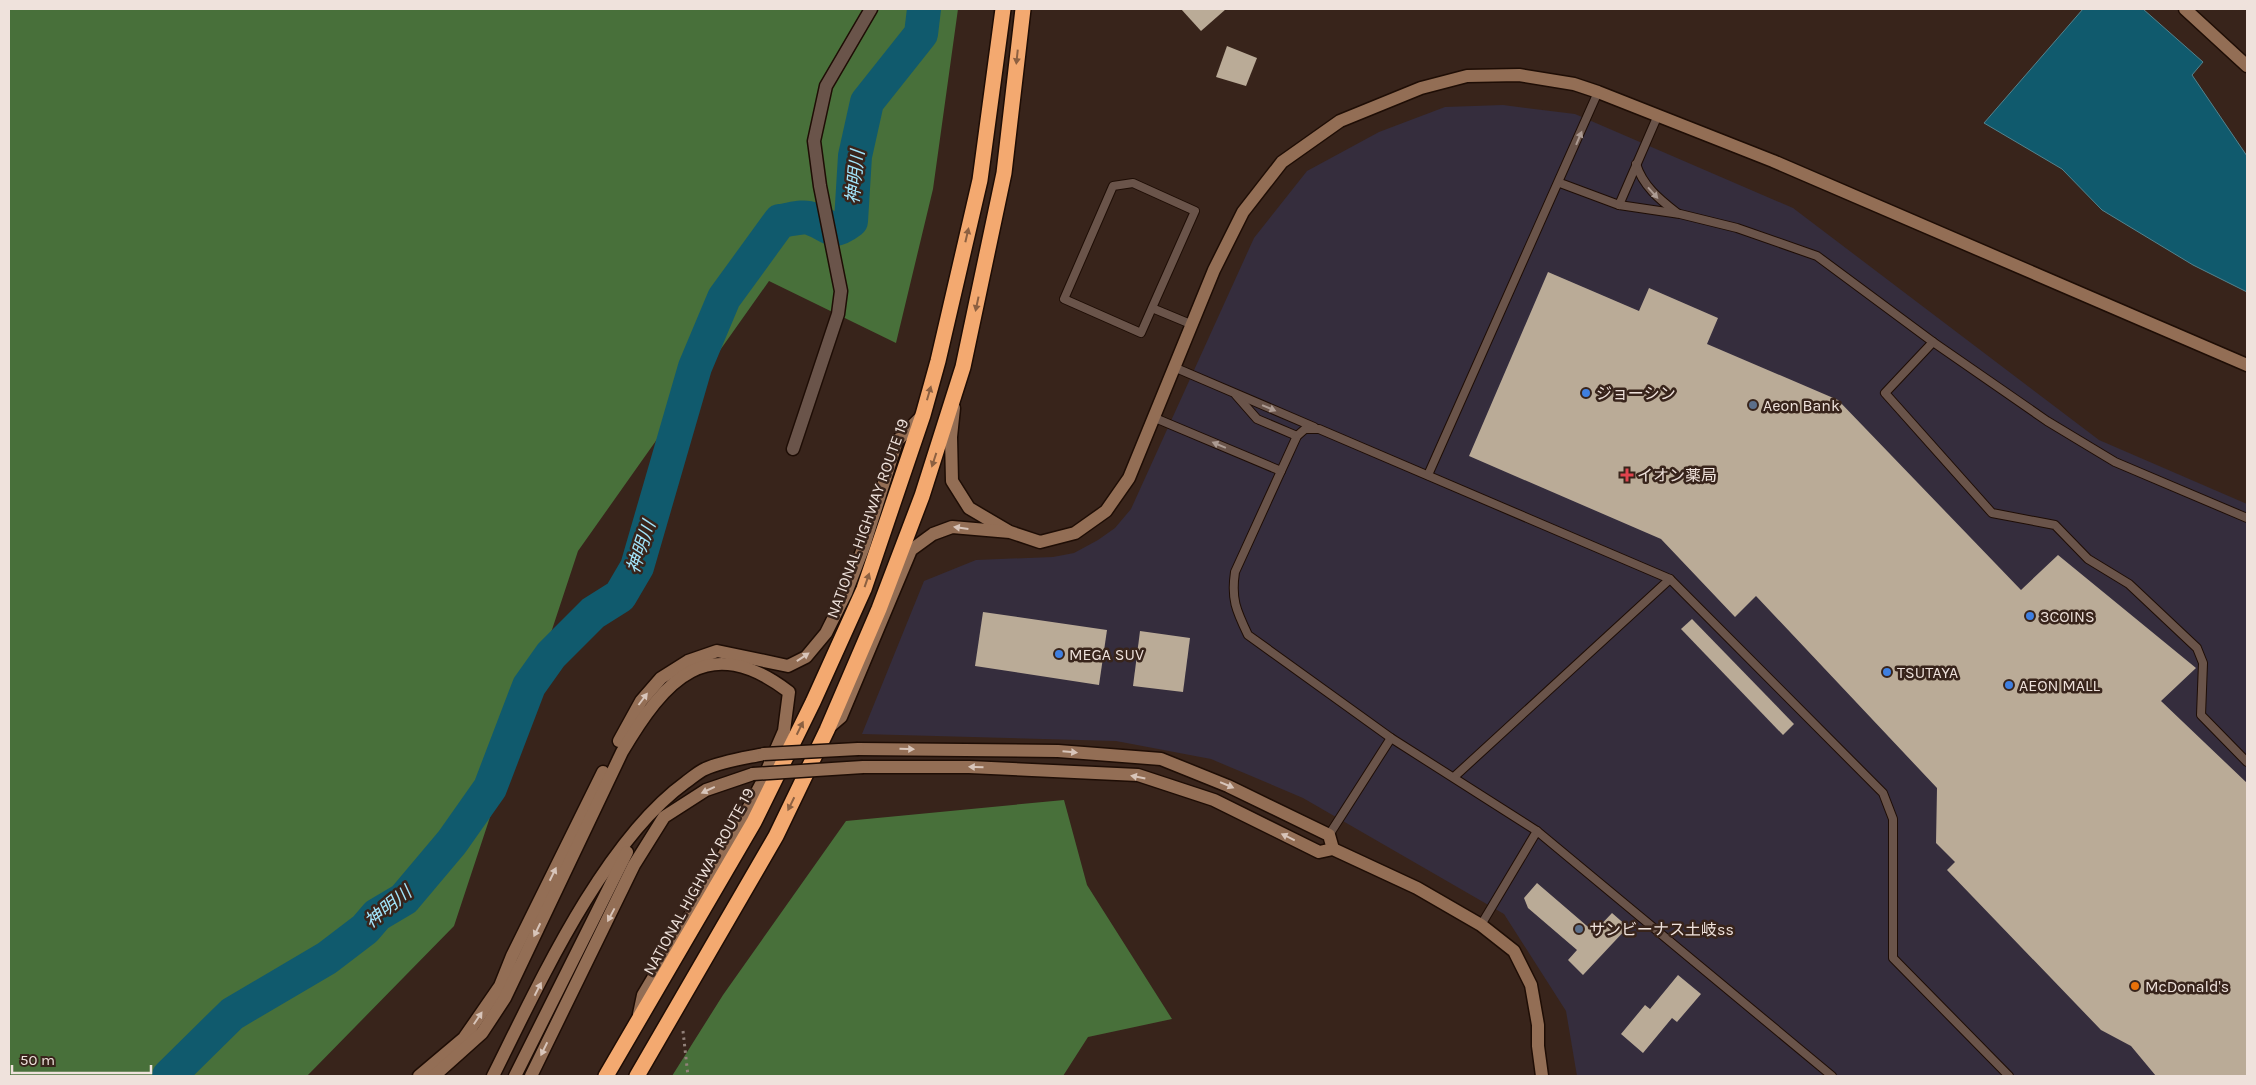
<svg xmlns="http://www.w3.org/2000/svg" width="2256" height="1085" font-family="Karla,'Noto Sans JP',sans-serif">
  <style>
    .commercial { fill: #352d3d }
    .forest { fill: #48703a }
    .water { fill: #105a6d; stroke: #53838e }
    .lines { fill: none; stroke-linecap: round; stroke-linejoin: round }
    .river { stroke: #105a6d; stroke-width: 34 }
    .building { fill: #baab97 }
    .lane-casing { stroke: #1e0d05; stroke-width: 10 }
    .street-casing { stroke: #1e0d05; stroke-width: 15 }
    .secondary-casing { stroke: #1e0d05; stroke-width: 15 }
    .highway-casing { stroke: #1e0d05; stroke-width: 18 }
    .path { stroke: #92817a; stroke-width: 3; stroke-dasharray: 2.5 4; stroke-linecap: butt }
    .lane { stroke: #6a544a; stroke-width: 8 }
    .street { stroke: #6a544a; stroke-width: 12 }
    .secondary { stroke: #936e55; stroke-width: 12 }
    .highway { stroke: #f3a970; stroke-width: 15 }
    .secondary-bridge-casing { stroke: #1e0d05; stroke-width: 15; stroke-linecap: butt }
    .secondary-bridge { stroke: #936e55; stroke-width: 12 }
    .oneway { fill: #8c6041 }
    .oneway2 { fill: #ac9b93 }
    .oneway3 { fill: #d8c5ba }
    .shop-dot { fill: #3f7fe0; stroke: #38241b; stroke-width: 2 }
    .service-dot { fill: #5c6f8a; stroke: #38241b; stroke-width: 2 }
    .health-dot { fill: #e0444e; stroke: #38241b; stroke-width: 2 }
    .food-dot { fill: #e8710a; stroke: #38241b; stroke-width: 2 }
    .labels { text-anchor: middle; stroke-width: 5; stroke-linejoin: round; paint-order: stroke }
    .poi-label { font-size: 16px; fill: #efe2dc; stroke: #38241b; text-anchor: start }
    .street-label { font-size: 16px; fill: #efe2dc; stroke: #38241b }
    .water-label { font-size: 18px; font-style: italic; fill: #a2e5fb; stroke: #38241b }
  </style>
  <rect width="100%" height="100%" fill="#38241b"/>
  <path class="commercial" d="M 1503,105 L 1575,114 L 1793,208 L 2099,440 L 2247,504 L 2247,1076 L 1577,1076 L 1566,1011 L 1504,914 L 1303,798 L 1211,759 L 1116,741 L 862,734 L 924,581 L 976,560 L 1053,557 L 1074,553 L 1098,540 L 1115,528 L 1131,509 L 1254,238 L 1307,171 L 1379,132 L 1445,107 Z"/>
  <g class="forest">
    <path d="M 9,9 L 958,9 L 933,189 L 896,343 L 769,281 L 578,551 L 454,926 L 307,1076 L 9,1076 Z"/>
    <path d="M 1064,800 L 1087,885 L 1172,1019 L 1088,1037 L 1063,1076 L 672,1076 L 723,995 L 846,821 Z"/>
  </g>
  <path class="water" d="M 2083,9 L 2143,9 L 2203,62 L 2192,75 L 2247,156 L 2247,292 L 2193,265 L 2102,210 L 2062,169 L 1984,123 Z"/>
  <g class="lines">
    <path class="river" d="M 169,1076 L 232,1014 L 327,958 L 365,929 L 377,915 L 404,899 L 452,842 L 490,788 L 529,686 L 551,655 L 593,613 L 620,596 L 637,567 L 695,367 L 724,298 L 780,221 C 790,220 803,215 812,219 C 831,225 830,237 851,221 L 855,156 L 867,102 L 921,34 L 924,9"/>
  </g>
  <g class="building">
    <path d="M 1181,9 L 1226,9 L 1201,31 Z"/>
    <path d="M 1227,46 L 1257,58 L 1246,86 L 1216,77 Z"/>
    <path d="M 1548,272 L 1639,311 L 1649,288 L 1718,318 L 1707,344 L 1838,400 L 2021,590 L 2058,555 L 2196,668 L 2161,701 L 2247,783 L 2247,1076 L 2156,1076 L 2131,1046 L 2101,1030 L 1947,870 L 1955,862 L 1936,843 L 1937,788 L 1756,596 L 1735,617 L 1661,539 L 1469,456 Z"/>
    <path d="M 983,612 L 1107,630 L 1099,685 L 975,666 Z"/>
    <path d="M 1692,619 L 1794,724 L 1783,735 L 1681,629 Z"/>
    <path d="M 1140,631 L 1190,638 L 1183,692 L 1133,686 Z"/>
    <path d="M 1537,883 L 1594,932 L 1612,913 L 1628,927 L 1583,975 L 1568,960 L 1577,950 L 1528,908 L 1524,898 Z"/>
    <path d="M 1678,975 L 1701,994 L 1677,1022 L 1672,1018 L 1643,1053 L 1621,1034 L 1645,1005 L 1650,1009 Z"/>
  </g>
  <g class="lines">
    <defs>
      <g id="lane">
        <path d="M 1636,164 C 1643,186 1659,199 1677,213"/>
        <path d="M 1560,183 L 1619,205 L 1680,214 L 1737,228 L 1817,256 L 1933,342 L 2047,421 L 2115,462 L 2247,518"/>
        <path d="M 1619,205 L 1658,115"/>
        <path d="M 1152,308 L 1195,211 L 1133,183 L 1113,186 L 1064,299 L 1141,333 L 1152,308 L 1193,325"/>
        <path d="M 1933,342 L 1885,393 L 1992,513 L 2055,525 L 2088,559 L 2129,584 L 2197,648 L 2203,663 L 2201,715 L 2247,762"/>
        <path d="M 1176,368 L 1314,427"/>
        <path d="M 1236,395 L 1257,419 L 1297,436"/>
        <path d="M 1155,418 L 1281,471"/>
        <path d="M 1428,475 L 1598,92"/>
        <path d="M 1454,777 L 1670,579"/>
        <path d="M 1329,835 L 1391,738"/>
        <path d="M 1481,925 L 1537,831"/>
        <path d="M 1832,1076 L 1537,831 L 1391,738 L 1248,635 C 1236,610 1231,599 1235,572 L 1297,436 L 1305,429 L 1319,429 L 1670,579 L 1883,793 L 1893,819 L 1893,958 L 2009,1076"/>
      </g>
      <path id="street" d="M 793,449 L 838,314 L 841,291 L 820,186 L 814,141 L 826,86 L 871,9"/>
      <g id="secondary">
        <path d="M 2185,9 L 2247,66"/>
        <path d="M 954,408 L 951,437 L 952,481 L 969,508 L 1008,531"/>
        <path d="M 827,729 L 841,717 L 911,550 L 933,534 L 952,527 L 1010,532 L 1040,542 L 1075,533 L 1106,511 L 1129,478 L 1214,270 L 1243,212 L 1282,162 L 1340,121 L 1421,88 L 1467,76 L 1519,75 L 1574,84 L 1598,92 L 1773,161 L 2247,365"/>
        <path d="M 619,741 L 641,701 L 661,678 L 688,661 L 717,651 L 788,666 L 806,657 L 826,633 L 846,593 L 864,546 L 897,441 L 923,415"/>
        <path d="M 858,749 L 1058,751 L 1161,759 L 1228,786 L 1329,835 L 1333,849"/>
        <path d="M 863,767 L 969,767 L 1138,775 L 1214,800 L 1319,852 L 1333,849 L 1417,888 L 1481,925 L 1514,951 L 1531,985 L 1538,1025 L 1538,1046 L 1542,1076"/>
        <path d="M 419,1076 L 464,1038 L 500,986 L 512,956 L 603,772"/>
        <path d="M 434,1076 L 482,1033 L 505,998 L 622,752 C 665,679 708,630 789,692 L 784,731 L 761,784 L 704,892 L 643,995 L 639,1014"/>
        <path d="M 493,1076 C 539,984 603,842 686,782 C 692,778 698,772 705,769 C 722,761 745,758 764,754"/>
        <path d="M 515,1076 L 627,852"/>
        <path d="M 531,1076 L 634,865 L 664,817 L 706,790 L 753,774"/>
      </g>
      <g id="highway">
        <path d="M 606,1076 L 754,822 L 813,702 L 864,589 L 923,415 L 938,361 L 980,180 L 1003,9"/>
        <path d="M 637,1076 L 776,836 L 827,730 L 879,609 L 922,496 L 963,367 L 1004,173 L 1023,9"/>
      </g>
    </defs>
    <use href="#lane" class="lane-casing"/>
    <use href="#street" class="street-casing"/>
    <use href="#secondary" class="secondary-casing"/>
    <use href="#highway" class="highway-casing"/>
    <path class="path" d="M 683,1031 L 688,1076"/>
    <use href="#lane" class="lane"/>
    <use href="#street" class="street"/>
    <use href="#secondary" class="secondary"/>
    <use href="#highway" class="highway"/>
    <defs>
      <g id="secondary-bridge">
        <path d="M 764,754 L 858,749"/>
        <path d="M 753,774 L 863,767"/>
      </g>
    </defs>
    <use href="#secondary-bridge" class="secondary-bridge-casing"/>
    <use href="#secondary-bridge" class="secondary-bridge"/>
  </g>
  <defs><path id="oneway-solid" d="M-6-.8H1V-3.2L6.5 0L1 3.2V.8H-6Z" transform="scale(1.25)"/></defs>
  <g class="oneway">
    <use href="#oneway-solid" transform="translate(1017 57) rotate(96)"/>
    <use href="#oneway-solid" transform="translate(967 235) rotate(-77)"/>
    <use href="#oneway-solid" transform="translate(977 304) rotate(102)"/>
    <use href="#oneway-solid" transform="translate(929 393) rotate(-74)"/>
    <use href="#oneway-solid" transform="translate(934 460) rotate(108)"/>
    <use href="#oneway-solid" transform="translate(867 580) rotate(-71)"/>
    <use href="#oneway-solid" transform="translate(800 728) rotate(-64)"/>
    <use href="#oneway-solid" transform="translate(791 804) rotate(116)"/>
  </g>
  <g class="oneway2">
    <use href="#oneway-solid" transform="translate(1579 138) rotate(-67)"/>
    <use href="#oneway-solid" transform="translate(1653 193) rotate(48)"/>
    <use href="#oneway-solid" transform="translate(1269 408) rotate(23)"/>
    <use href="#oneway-solid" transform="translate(1219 445) rotate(-157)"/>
  </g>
  <g class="oneway3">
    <use href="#oneway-solid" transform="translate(961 528) rotate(-172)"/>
    <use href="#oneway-solid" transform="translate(803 657) rotate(-34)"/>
    <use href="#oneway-solid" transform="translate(643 699) rotate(-53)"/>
    <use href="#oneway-solid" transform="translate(907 749) rotate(1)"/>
    <use href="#oneway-solid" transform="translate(1070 752) rotate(5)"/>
    <use href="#oneway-solid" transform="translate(976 767) rotate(-178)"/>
    <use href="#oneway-solid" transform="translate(1138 777) rotate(-169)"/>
    <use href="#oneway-solid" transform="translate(1227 785) rotate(23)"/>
    <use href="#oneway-solid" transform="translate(708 790) rotate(155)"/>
    <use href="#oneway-solid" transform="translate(1288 837) rotate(-154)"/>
    <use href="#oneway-solid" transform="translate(553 874) rotate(-64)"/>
    <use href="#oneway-solid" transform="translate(611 915) rotate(118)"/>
    <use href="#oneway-solid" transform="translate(537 930) rotate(116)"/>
    <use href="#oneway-solid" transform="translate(538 989) rotate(-63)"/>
    <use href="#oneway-solid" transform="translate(478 1018) rotate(-56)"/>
    <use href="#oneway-solid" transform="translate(544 1049) rotate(116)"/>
  </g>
  <g class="shop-dot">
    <circle cx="1586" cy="393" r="5"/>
    <circle cx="2030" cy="616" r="5"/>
    <circle cx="1059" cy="654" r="5"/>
    <circle cx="1887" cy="672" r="5"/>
    <circle cx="2009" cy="685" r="5"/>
  </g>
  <g class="service-dot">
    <circle cx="1753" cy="405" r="5"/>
    <circle cx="1579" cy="929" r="5"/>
  </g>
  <path class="health-dot" d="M1624.5 467.5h5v5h5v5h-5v5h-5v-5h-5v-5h5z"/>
  <circle class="food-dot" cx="2135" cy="986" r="5"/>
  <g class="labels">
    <g class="poi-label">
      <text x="1596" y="399">ジョーシン</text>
      <text x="1763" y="411">Aeon Bank</text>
      <text x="1637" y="481">イオン薬局</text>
      <text x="2040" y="622">3COINS</text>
      <text x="1069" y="660">MEGA SUV</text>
      <text x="1897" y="678">TSUTAYA</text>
      <text x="2019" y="691">AEON MALL</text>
      <text x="1589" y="935">サンビーナス土岐ss</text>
      <text x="2145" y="992">McDonald's</text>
    </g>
    <g class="street-label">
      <text transform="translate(867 518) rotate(-70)" y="6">NATIONAL HIGHWAY ROUTE 19</text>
      <text transform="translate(698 881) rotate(-61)" y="6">NATIONAL HIGHWAY ROUTE 19</text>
    </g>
    <g class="water-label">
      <text transform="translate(855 177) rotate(-84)" y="6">神明川</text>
      <text transform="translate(641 547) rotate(-71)" y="6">神明川</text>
      <text transform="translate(388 907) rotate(-39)" y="6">神明川</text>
    </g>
  </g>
  <rect width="2256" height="1085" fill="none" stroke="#efe2dc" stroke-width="20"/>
  <path d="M12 1065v8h139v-8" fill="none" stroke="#efe2dc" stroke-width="2.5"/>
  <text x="20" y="1065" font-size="15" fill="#efe2dc" stroke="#38241b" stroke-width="4" paint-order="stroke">50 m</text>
</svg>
